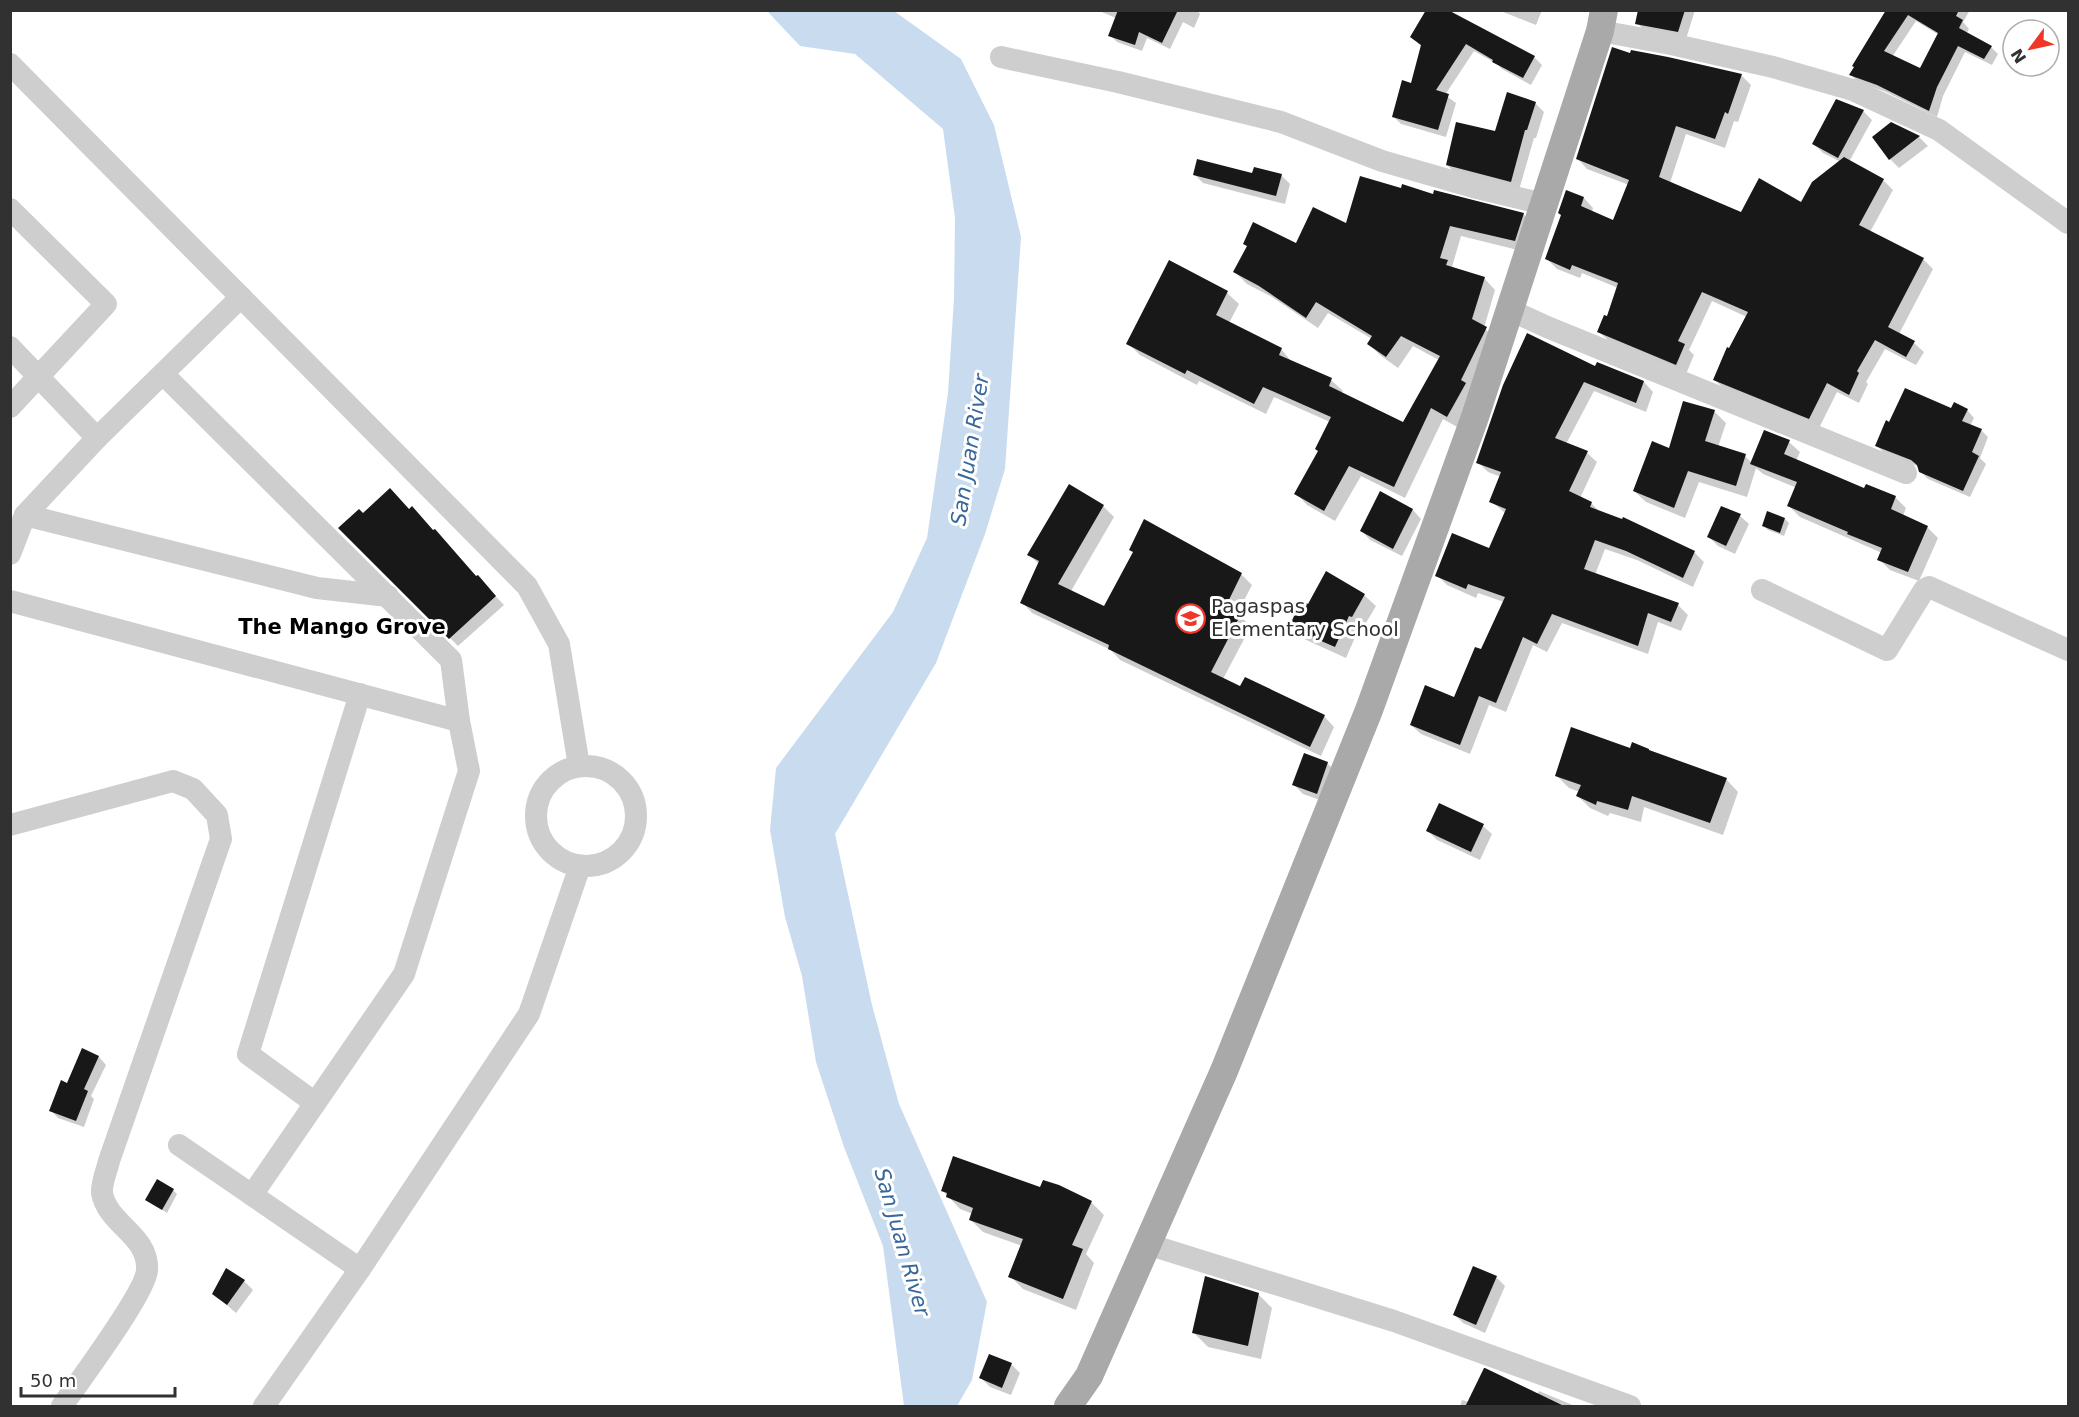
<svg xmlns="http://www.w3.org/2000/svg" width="2079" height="1417" font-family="'DejaVu Sans',sans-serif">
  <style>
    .water { fill: #c9dbef }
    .shadow { fill: #0003; fill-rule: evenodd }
    .building { fill: #181818; fill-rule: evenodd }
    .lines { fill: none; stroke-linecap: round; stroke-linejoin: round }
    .minor { stroke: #cecece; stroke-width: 22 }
    .major { stroke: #a9a9a9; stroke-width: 28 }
    .labels { text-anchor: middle; stroke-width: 6; stroke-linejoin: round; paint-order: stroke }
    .poi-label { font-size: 20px; fill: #313131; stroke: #fff; text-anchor: start }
    .water-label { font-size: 21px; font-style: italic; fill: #386799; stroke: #fff }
    .neighbourhood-label { font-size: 21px; font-weight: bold; fill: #000; stroke: #fff }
  </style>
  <rect width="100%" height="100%" fill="#fff"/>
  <path class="water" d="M 767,11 L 894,11 L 961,59 L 994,125 L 1021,237 L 1005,469 L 985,534 L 936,663 L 835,834 L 872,1005 L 899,1104 L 987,1302 L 972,1380 L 957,1406 L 904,1406 L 883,1246 L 844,1147 L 816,1062 L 802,976 L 785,917 L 770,830 L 776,768 L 893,612 L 927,538 L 948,393 L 954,298 L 955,218 L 943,129 L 855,54 L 800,46 Z"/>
  <g class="shadow">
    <path d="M 1097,10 L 1197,10 L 1200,14 L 1194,28 L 1183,22 L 1170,49 L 1147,38 L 1142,51 L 1117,42 L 1110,35 L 1116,18 Z"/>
    <path d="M 1428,10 L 1534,57 L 1542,65 L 1531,85 L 1502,69 L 1497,64 L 1474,51 L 1445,95 L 1456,103 L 1446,137 L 1401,124 L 1393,116 L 1412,85 L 1422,47 L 1412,37 Z"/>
    <path d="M 1498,10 L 1542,10 L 1536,25 Z"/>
    <path d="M 1639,10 L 1695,10 L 1686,39 L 1645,31 L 1637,23 Z"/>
    <path d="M 1887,10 L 1970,10 L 1963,22 L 1969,29 L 1966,34 L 1991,47 L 1998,54 L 1992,65 L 1965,52 L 1943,96 L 1937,117 L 1886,92 L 1858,82 L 1851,75 ZM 1916,21 L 1939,35 L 1921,70 L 1892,57 Z"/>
    <path d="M 1631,55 L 1741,75 L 1751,85 L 1738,122 L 1734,121 L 1725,148 L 1686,134 L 1670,183 L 1742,214 L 1802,204 L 1841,162 L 1823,153 L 1814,144 L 1863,111 L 1872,120 L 1849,162 L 1883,180 L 1893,190 L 1870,232 L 1923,259 L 1933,269 L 1899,334 L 1914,343 L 1924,352 L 1916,365 L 1885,349 L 1866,382 L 1868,384 L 1859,403 L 1837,392 L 1819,428 L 1724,389 L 1714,379 L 1747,317 L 1712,301 L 1689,350 L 1694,355 L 1686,374 L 1609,341 L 1599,332 L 1608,318 L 1618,288 L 1582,273 L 1580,278 L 1557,269 L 1547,259 L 1563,215 L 1584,198 L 1593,208 L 1592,212 L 1614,222 L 1629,185 L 1587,169 L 1578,159 Z"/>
    <path d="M 1535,103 L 1544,112 L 1536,138 L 1534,138 L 1519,190 L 1456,174 L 1447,165 L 1496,133 Z"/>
    <path d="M 1891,124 L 1919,137 L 1928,146 L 1899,168 L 1890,159 Z"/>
    <path d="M 1194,174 L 1281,175 L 1290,184 L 1285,204 L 1203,183 Z"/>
    <path d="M 1402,190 L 1523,214 L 1534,226 L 1526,252 L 1461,236 L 1452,267 L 1484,278 L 1495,290 L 1484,328 L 1497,340 L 1459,428 L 1443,419 L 1405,498 L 1361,476 L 1335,521 L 1307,505 L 1296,493 L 1320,451 L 1330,422 L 1274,397 L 1266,414 L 1199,381 L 1197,385 L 1140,355 L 1128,343 L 1227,293 L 1239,304 L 1229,323 L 1281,349 L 1292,362 L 1331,380 L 1343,391 L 1341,394 L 1404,424 L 1439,360 L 1413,346 L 1398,368 L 1380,355 L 1369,344 L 1372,339 L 1328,313 L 1318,328 L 1272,297 L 1247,284 L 1235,272 L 1248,247 L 1244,244 L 1297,245 L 1347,225 Z"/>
    <path d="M 1598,364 L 1644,382 L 1653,392 L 1646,412 L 1594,391 L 1566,444 L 1587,453 L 1597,462 L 1580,498 L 1591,503 L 1600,512 L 1694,552 L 1704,562 L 1693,587 L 1637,560 L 1605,549 L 1595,575 L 1678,605 L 1688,615 L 1681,631 L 1658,622 L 1648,654 L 1562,623 L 1547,652 L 1533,645 L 1506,712 L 1489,705 L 1470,754 L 1421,734 L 1411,725 L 1455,698 L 1482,651 L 1504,602 L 1478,593 L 1476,598 L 1447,585 L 1437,575 L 1489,550 L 1505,513 L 1491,501 L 1501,477 L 1488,472 L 1478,462 L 1596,369 Z"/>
    <path d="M 1702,406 L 1714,411 L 1726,423 L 1718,447 L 1745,456 L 1752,463 L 1789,442 L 1800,452 L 1796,461 L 1865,490 L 1895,497 L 1906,508 L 1903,516 L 1927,527 L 1938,538 L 1919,581 L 1890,570 L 1879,559 L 1882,553 L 1800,517 L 1789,506 L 1797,488 L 1763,474 L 1756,468 L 1747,497 L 1699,482 L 1685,518 L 1646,502 L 1634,491 L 1669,450 Z"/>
    <path d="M 1951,410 L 1967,410 L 1974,418 L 1970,426 L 1981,430 L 1988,437 L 1980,458 L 1986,464 L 1970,497 L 1928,479 L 1921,472 L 1919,467 L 1883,452 L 1876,445 L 1890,424 Z"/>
    <path d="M 1069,486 L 1103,506 L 1114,517 L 1071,591 L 1105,608 L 1134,553 L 1145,521 L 1242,575 L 1252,585 L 1237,614 L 1251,626 L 1223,679 L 1241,688 L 1324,716 L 1334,727 L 1321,756 L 1120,660 L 1111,650 L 1032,613 L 1022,602 L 1039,564 L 1029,555 Z"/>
    <path d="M 1381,493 L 1413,510 L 1421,519 L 1402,556 L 1370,540 L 1362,531 Z"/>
    <path d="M 410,510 L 434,532 L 504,605 L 458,646 L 340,528 L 363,515 Z"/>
    <path d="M 1740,516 L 1749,524 L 1735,554 L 1718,546 L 1709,537 Z"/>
    <path d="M 1785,519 L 1789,523 L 1784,536 L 1768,530 L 1764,526 Z"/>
    <path d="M 1364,595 L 1376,606 L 1363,628 L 1360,626 L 1346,658 L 1302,638 L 1291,626 L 1309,606 Z"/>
    <path d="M 1327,763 L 1336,772 L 1326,802 L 1303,794 L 1294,785 Z"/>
    <path d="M 1556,775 L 1726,779 L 1738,792 L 1723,835 L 1644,807 L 1641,822 L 1610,813 L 1608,816 L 1590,808 L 1578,796 L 1580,792 L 1569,788 Z"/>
    <path d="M 1440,805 L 1483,826 L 1492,834 L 1480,860 L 1437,840 L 1428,831 Z"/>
    <path d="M 83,1050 L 99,1057 L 106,1065 L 91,1096 L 94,1099 L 84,1127 L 58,1118 L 51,1110 L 68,1084 Z"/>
    <path d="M 1041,1189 L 1091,1202 L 1104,1215 L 1086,1254 L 1094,1263 L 1076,1310 L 1023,1289 L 1010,1276 L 1022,1246 L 983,1232 L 971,1220 L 973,1214 L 960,1209 L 942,1190 Z"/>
    <path d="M 173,1190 L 177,1194 L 167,1213 L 147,1200 Z"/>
    <path d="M 226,1270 L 244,1281 L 253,1290 L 236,1313 L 213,1293 Z"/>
    <path d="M 1496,1277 L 1505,1286 L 1485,1333 L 1463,1323 L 1454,1314 Z"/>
    <path d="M 1259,1295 L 1272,1308 L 1261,1359 L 1208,1347 L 1194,1333 Z"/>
    <path d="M 1011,1364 L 1020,1373 L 1011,1395 L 990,1387 L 981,1378 Z"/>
    <path d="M 1539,1391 L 1575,1406 L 1460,1406 L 1462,1400 L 1469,1402 L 1537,1394 Z"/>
  </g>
  <g class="building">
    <path d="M 1118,10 L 1178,10 L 1162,43 L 1139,32 L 1135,45 L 1108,36 Z"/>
    <path d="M 1426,10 L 1448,10 L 1535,56 L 1523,78 L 1492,62 L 1493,60 L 1466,44 L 1436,90 L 1449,94 L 1438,130 L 1392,117 L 1402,80 L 1411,83 L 1421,45 L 1410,37 Z"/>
    <path d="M 1638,10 L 1685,10 L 1678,32 L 1635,24 Z"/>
    <path d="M 1886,10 L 1959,10 L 1956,16 L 1963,20 L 1959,28 L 1992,46 L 1984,59 L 1958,46 L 1937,87 L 1929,111 L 1877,85 L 1849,75 L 1854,67 L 1852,66 ZM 1908,15 L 1938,33 L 1920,68 L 1884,51 Z"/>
    <path d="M 1612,47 L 1630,53 L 1631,50 L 1668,57 L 1742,74 L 1728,114 L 1725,112 L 1715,139 L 1676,126 L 1659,177 L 1741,212 L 1759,178 L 1801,202 L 1812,182 L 1844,157 L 1884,179 L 1859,225 L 1924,258 L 1888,327 L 1915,341 L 1906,357 L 1875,340 L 1857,371 L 1859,373 L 1849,395 L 1827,383 L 1809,419 L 1713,380 L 1727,347 L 1729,348 L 1748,312 L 1702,292 L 1678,341 L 1685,344 L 1676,365 L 1597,332 L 1604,315 L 1607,316 L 1618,283 L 1572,265 L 1570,270 L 1545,259 L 1561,215 L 1558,213 L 1566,190 L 1584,197 L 1581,206 L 1613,220 L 1629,180 L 1576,159 Z"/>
    <path d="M 1507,92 L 1536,102 L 1527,130 L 1525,130 L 1511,182 L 1446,165 L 1456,122 L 1495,131 Z"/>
    <path d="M 1836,99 L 1864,110 L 1838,158 L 1812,144 Z"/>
    <path d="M 1891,122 L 1920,136 L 1889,160 L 1872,137 Z"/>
    <path d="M 1197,159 L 1252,173 L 1254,167 L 1282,174 L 1276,196 L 1193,175 Z"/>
    <path d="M 1360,176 L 1401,188 L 1402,184 L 1433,194 L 1434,190 L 1524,213 L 1515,241 L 1450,226 L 1440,258 L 1448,260 L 1446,265 L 1485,277 L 1472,319 L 1487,327 L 1461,380 L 1466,383 L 1447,417 L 1431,408 L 1394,487 L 1349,466 L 1324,511 L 1294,494 L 1318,451 L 1315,449 L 1331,417 L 1263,387 L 1254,404 L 1187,370 L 1185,374 L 1126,344 L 1169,260 L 1228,291 L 1216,315 L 1282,348 L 1279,355 L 1332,378 L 1329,386 L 1403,422 L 1440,356 L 1401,336 L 1386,357 L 1367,344 L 1372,336 L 1316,302 L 1306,318 L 1259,286 L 1233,272 L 1247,246 L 1243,244 L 1253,222 L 1296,243 L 1313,207 L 1346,223 Z"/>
    <path d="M 1527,333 L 1595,366 L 1597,362 L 1644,381 L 1636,403 L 1584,382 L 1555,438 L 1588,451 L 1569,491 L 1592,502 L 1590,507 L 1622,519 L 1623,517 L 1695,551 L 1683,578 L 1626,551 L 1595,540 L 1584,569 L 1679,603 L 1671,622 L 1648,613 L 1638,646 L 1552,614 L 1537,644 L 1523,637 L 1496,703 L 1479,696 L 1460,745 L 1410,725 L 1425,685 L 1454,697 L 1475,647 L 1481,649 L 1505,597 L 1468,584 L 1466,589 L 1435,576 L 1452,533 L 1489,548 L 1506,509 L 1489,502 L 1501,472 L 1476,463 L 1503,385 Z"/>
    <path d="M 1905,388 L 1951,408 L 1954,402 L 1968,409 L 1962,421 L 1982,429 L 1972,452 L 1979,456 L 1963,491 L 1919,472 L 1917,465 L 1911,460 L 1875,446 L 1886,420 L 1889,422 Z"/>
    <path d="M 1683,401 L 1715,410 L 1705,441 L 1746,454 L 1736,486 L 1688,471 L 1674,508 L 1633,491 L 1652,441 L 1669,448 Z"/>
    <path d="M 1764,430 L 1790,440 L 1784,454 L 1864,488 L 1866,484 L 1896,496 L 1891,509 L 1928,526 L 1908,572 L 1877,560 L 1882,548 L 1847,534 L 1848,532 L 1787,506 L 1797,482 L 1750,464 Z"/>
    <path d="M 1069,484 L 1104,505 L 1058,584 L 1104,606 L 1133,552 L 1129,550 L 1144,519 L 1242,573 L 1226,606 L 1241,614 L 1211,672 L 1240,686 L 1245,677 L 1325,715 L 1310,747 L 1108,649 L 1109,645 L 1020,603 L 1039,561 L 1027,555 Z"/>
    <path d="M 390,488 L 409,509 L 412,506 L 433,530 L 435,529 L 476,576 L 478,575 L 496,596 L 449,639 L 338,528 L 359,509 L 363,513 Z"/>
    <path d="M 1380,491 L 1413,509 L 1393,549 L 1360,531 Z"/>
    <path d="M 1721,506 L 1741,514 L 1726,546 L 1707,537 Z"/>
    <path d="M 1767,511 L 1785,518 L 1780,533 L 1762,526 Z"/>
    <path d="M 1326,571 L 1365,594 L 1352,617 L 1349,616 L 1335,647 L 1289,627 L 1301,601 L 1308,604 Z"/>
    <path d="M 1571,727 L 1630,748 L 1632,742 L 1649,749 L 1649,750 L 1727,778 L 1710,823 L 1632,796 L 1628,810 L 1597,801 L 1596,805 L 1576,796 L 1581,785 L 1555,776 Z"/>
    <path d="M 1304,753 L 1328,762 L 1317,794 L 1292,785 Z"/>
    <path d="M 1439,803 L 1484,824 L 1471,852 L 1426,831 Z"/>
    <path d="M 82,1048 L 99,1056 L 84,1089 L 88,1091 L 76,1121 L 49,1111 L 61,1080 L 67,1083 Z"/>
    <path d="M 953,1156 L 1040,1187 L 1043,1180 L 1059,1185 L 1092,1201 L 1072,1245 L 1083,1249 L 1063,1299 L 1008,1277 L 1023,1239 L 969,1220 L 973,1208 L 946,1197 L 947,1193 L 941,1191 Z"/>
    <path d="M 157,1179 L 174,1189 L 162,1210 L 145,1200 Z"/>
    <path d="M 1473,1266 L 1497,1276 L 1476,1325 L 1453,1315 Z"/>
    <path d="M 226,1268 L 245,1280 L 227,1305 L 212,1294 Z"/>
    <path d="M 1205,1276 L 1259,1293 L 1248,1346 L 1192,1333 Z"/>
    <path d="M 989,1354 L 1012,1363 L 1002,1388 L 979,1378 Z"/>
    <path d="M 1484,1368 L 1485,1368 L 1566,1407 L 1465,1407 Z"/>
  </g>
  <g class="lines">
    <g class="minor">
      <path d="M 1600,31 L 1671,44 L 1773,67 L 1853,90 L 1939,130 L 2068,223"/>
      <path d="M 1001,57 L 1118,82 L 1281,122 L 1382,161 L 1473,187 L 1544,204"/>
      <path d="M 10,64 L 527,586 L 559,644 L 579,766"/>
      <path d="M 10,209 L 106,304 L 10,407"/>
      <path d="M 1510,310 L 1547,327 L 1906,473"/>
      <path d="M 10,347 L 97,438"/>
      <path d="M 163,374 L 451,660 L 459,721 L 469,771 L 404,974 L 252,1195"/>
      <path d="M 25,515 L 317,588 L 388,596"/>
      <path d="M 10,554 L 25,515 L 97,438 L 241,297"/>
      <path d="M 1762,590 L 1887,650 L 1924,590 L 1929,587 L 2068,650"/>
      <path d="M 10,601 L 459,721"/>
      <circle cx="586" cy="816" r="50"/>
      <path d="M 10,825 L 173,781 L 193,789 L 217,815 L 221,839 L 109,1161 C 107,1170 101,1184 102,1193 C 108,1225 149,1235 147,1270 C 146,1292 78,1383 62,1406"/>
      <path d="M 315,1103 L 248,1054 L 360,694"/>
      <path d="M 179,1145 L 360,1269"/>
      <path d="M 1147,1244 L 1394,1321 L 1630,1406"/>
      <path d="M 264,1406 L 360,1269 L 529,1014 L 580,866"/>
    </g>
    <path class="major" d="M 1068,1406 L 1089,1376 L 1224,1071 L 1369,710 L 1475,417 L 1600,31 L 1604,10"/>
  </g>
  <defs>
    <symbol id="school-ring" viewBox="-11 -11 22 22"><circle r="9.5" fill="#fff" stroke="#f13529" stroke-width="1.5"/><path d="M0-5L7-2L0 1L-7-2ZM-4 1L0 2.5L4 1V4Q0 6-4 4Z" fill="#f13529"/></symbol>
  </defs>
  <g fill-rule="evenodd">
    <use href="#school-ring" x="1174" y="602" width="33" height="33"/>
  </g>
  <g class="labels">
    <g class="poi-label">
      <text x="1211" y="613">Pagaspas<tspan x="1211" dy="23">Elementary School</tspan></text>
    </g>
    <g class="water-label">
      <text transform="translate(970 450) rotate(-81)" y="7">San Juan River</text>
      <text transform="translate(902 1242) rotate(74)" y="7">San Juan River</text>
    </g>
    <g class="neighbourhood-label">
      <text x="342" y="634">The Mango Grove</text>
    </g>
  </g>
  <rect width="2079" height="1417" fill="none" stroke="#313131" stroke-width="24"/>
  <g transform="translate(2031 48) rotate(237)"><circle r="28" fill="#ffffff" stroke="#adadad" stroke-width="1.5"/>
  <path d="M0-4.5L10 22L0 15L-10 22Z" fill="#f13529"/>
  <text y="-9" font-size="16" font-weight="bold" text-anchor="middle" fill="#313131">N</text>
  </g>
  <path d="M21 1387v9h154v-9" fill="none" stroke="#313131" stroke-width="3"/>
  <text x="30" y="1387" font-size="18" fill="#313131" stroke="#ffffff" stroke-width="4.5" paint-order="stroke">50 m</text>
</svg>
